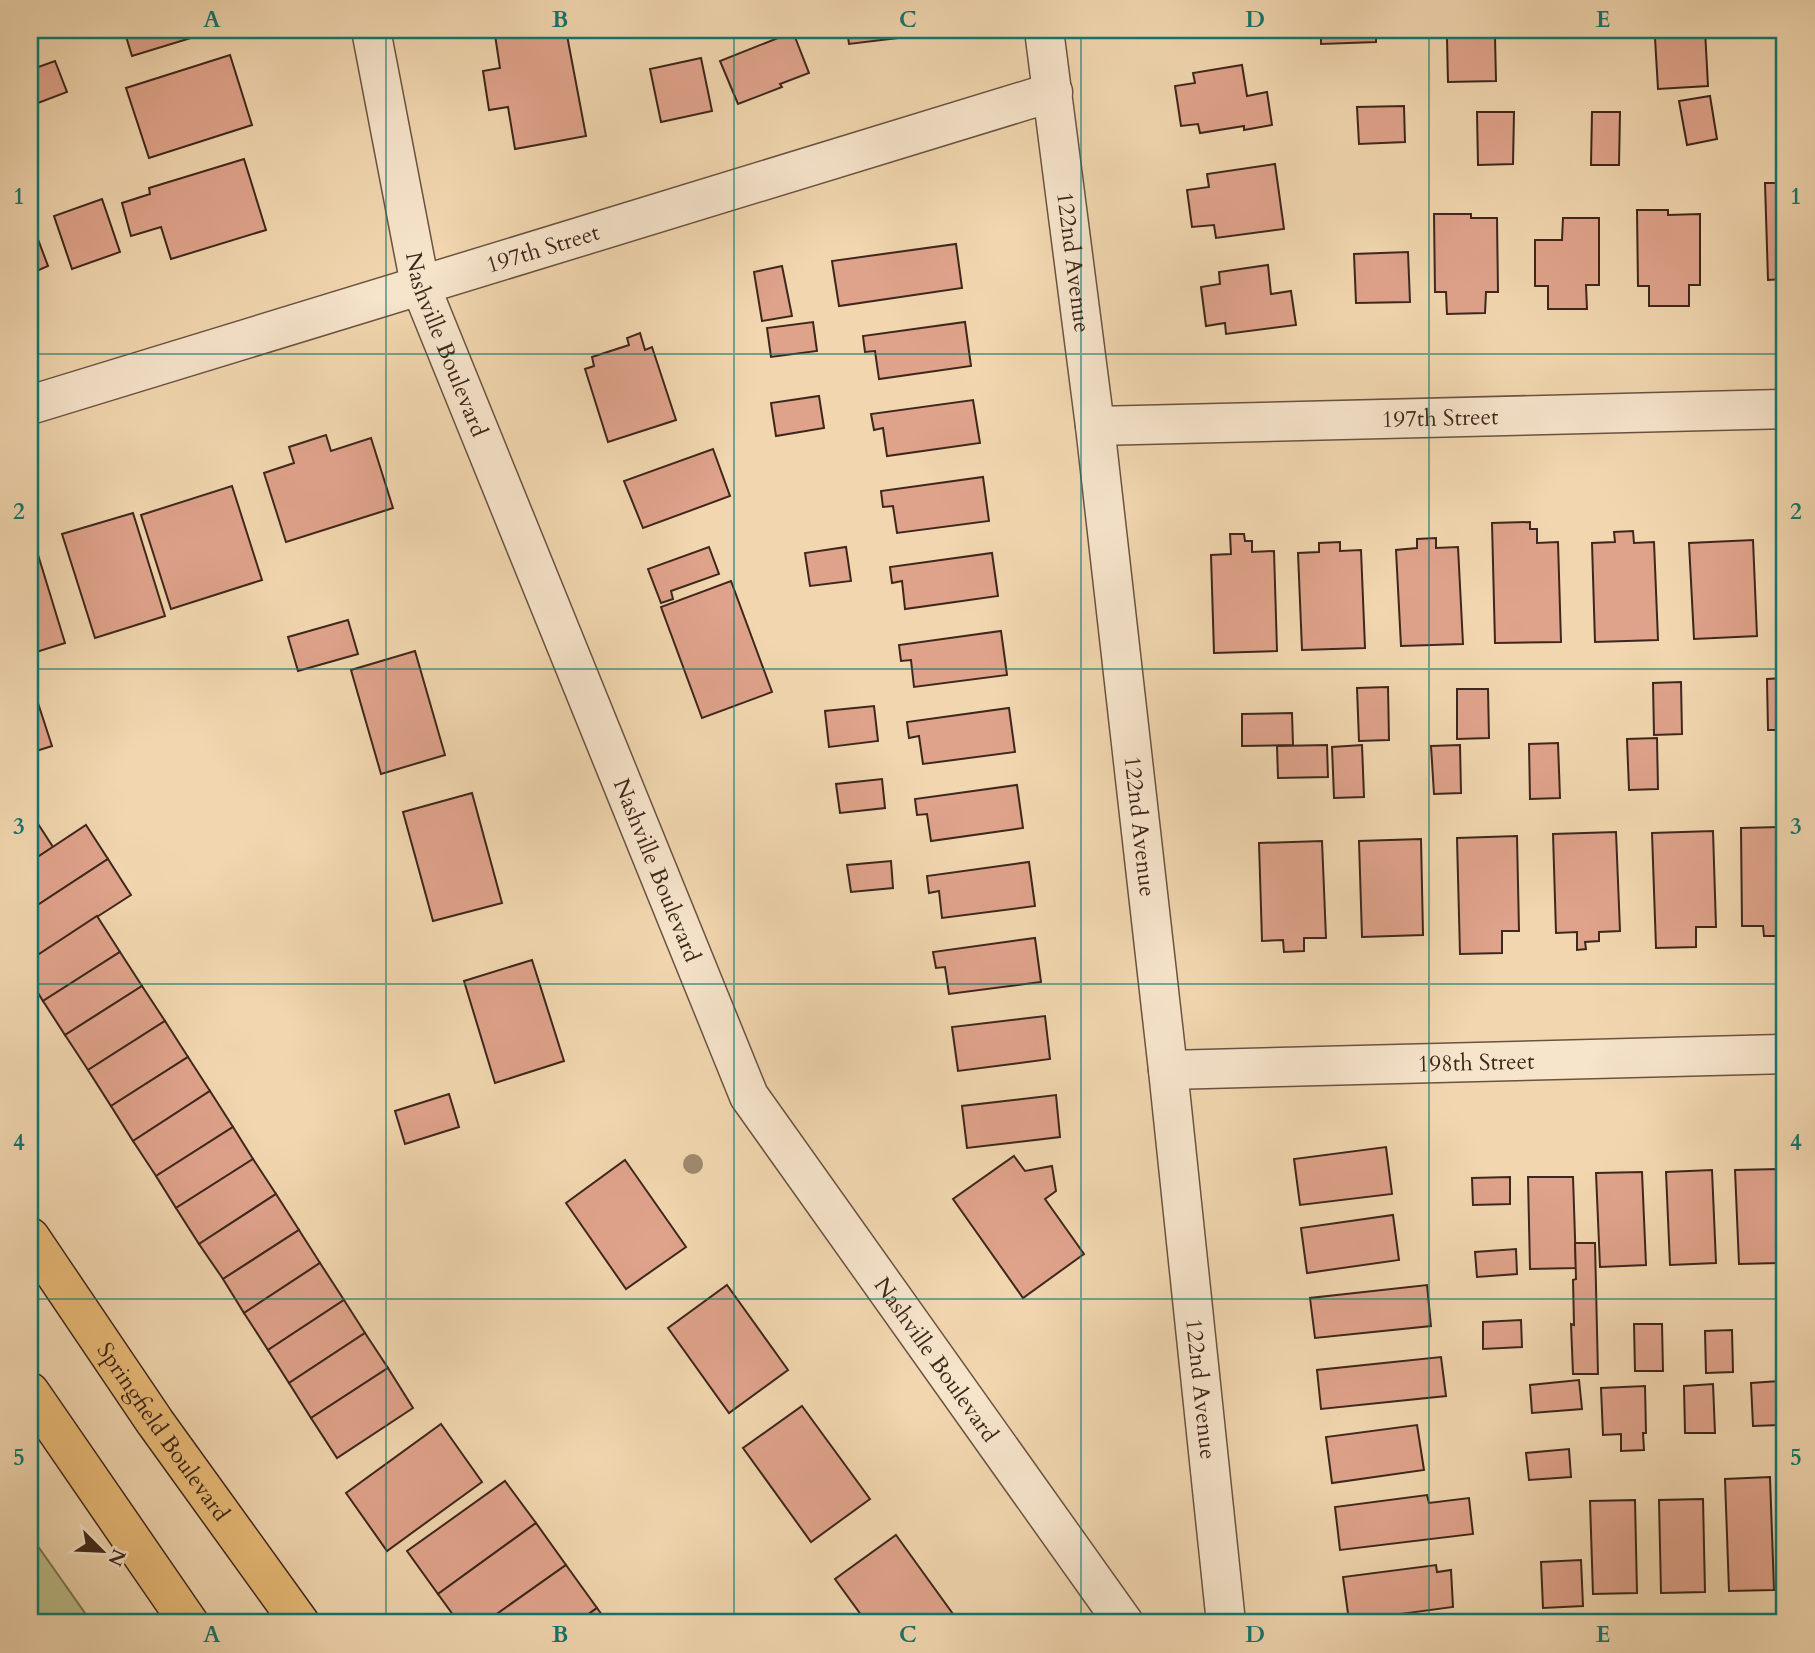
<svg xmlns="http://www.w3.org/2000/svg" width="1815" height="1653" font-family="Cardo,serif">
  <style>
    .green { fill: #bbbd8a; stroke: #7c7253; stroke-width: 2 }
    .building { fill: #dfa38b; stroke: #3e271c; stroke-width: 2 }
    .lines { fill: none; stroke-linecap: round; stroke-linejoin: round }
    .minor-casing { stroke: #6b5341; stroke-width: 41 }
    .primary-casing { stroke: #3e271c; stroke-width: 41 }
    .minor { stroke: #f6e4cb; stroke-width: 38 }
    .primary { stroke: #e8bb78; stroke-width: 38 }
    .tree { fill: #a08a6e }
    .grid { fill: none; stroke: #0f766e; stroke-width: 2; stroke-opacity: 0.55 }
    .labels { text-anchor: middle; stroke-width: 7; stroke-linejoin: round; paint-order: stroke }
    .street-label { font-size: 23px; fill: #3e271c; stroke: #f6e4cb }
    .neatline { fill: none; stroke: #0f766e; stroke-width: 2.5 }
    .grid-label { font-size: 23px; text-anchor: middle; font-weight: bold; fill: #0f766e }
  </style>
  <rect width="100%" height="100%" fill="#f1d6af"/>
  <filter id="stains"><feTurbulence type="fractalNoise" baseFrequency=".00286" numOctaves="4"/><feColorMatrix values="0 0 0 0 .2 0 0 0 0 .09 0 0 0 0 .02 0 0 0 .5 -.17"/></filter>
  <radialGradient id="worn" r=".72"><stop offset=".6" stop-color="#630" stop-opacity="0"/><stop offset="1" stop-color="#630" stop-opacity=".3"/></radialGradient>
  <path class="green" d="M 30,1535 L 35,1542 L 92,1623 L 30,1623 Z"/>
  <g class="building">
    <path d="M 124,30 L 217,30 L 132,56 Z"/>
    <path d="M 525,30 L 566,30 L 586,136 L 515,149 L 508,107 L 489,110 L 483,71 L 500,68 L 495,35 Z"/>
    <path d="M 847,30 L 914,30 L 914,36 L 849,44 Z"/>
    <path d="M 1321,30 L 1376,30 L 1376,42 L 1321,44 Z"/>
    <path d="M 1467,30 L 1491,30 L 1491,37 L 1495,37 L 1496,81 L 1448,82 L 1447,38 L 1467,37 Z"/>
    <path d="M 1679,30 L 1705,30 L 1708,86 L 1658,89 L 1655,38 L 1680,36 Z"/>
    <path d="M 793,32 L 809,73 L 780,84 L 782,87 L 738,104 L 720,61 Z"/>
    <path d="M 230,55 L 252,125 L 149,158 L 126,88 Z"/>
    <path d="M 701,58 L 712,111 L 661,122 L 650,69 Z"/>
    <path d="M 55,61 L 67,92 L 30,106 L 30,70 Z"/>
    <path d="M 1242,65 L 1247,96 L 1267,92 L 1272,125 L 1244,130 L 1244,126 L 1200,133 L 1198,124 L 1181,126 L 1175,86 L 1195,83 L 1193,73 Z"/>
    <path d="M 1710,96 L 1717,139 L 1687,145 L 1679,101 Z"/>
    <path d="M 1404,106 L 1405,142 L 1359,144 L 1357,107 Z"/>
    <path d="M 1477,112 L 1514,112 L 1513,164 L 1478,165 Z"/>
    <path d="M 1592,112 L 1620,112 L 1619,165 L 1591,165 Z"/>
    <path d="M 244,159 L 266,230 L 171,259 L 161,227 L 131,236 L 122,203 L 150,194 L 149,188 Z"/>
    <path d="M 1275,164 L 1284,229 L 1216,238 L 1214,225 L 1192,227 L 1187,190 L 1209,187 L 1207,174 Z"/>
    <path d="M 1765,183 L 1785,183 L 1785,291 L 1783,279 L 1768,280 Z"/>
    <path d="M 102,199 L 120,252 L 72,269 L 54,216 Z"/>
    <path d="M 1637,210 L 1668,210 L 1668,215 L 1700,214 L 1700,285 L 1689,285 L 1689,306 L 1649,306 L 1649,286 L 1638,286 Z"/>
    <path d="M 1434,214 L 1471,214 L 1471,218 L 1497,218 L 1498,292 L 1486,292 L 1485,313 L 1447,314 L 1446,292 L 1435,292 Z"/>
    <path d="M 30,218 L 48,266 L 30,274 Z"/>
    <path d="M 1563,218 L 1599,218 L 1599,285 L 1586,285 L 1587,309 L 1548,309 L 1548,286 L 1535,286 L 1535,240 L 1562,240 Z"/>
    <path d="M 956,244 L 962,288 L 839,306 L 832,261 Z"/>
    <path d="M 1408,252 L 1410,302 L 1356,303 L 1354,254 Z"/>
    <path d="M 1268,265 L 1271,294 L 1291,291 L 1296,325 L 1226,334 L 1225,323 L 1206,326 L 1201,287 L 1220,284 L 1219,272 Z"/>
    <path d="M 782,266 L 792,316 L 762,321 L 754,272 Z"/>
    <path d="M 813,322 L 817,351 L 771,357 L 767,328 Z"/>
    <path d="M 965,322 L 971,366 L 879,379 L 875,351 L 865,352 L 863,336 Z"/>
    <path d="M 640,333 L 645,350 L 652,347 L 676,420 L 608,442 L 585,369 L 594,366 L 592,357 L 629,345 L 627,338 Z"/>
    <path d="M 819,396 L 824,428 L 776,436 L 771,403 Z"/>
    <path d="M 973,400 L 980,443 L 887,456 L 883,428 L 874,430 L 871,414 Z"/>
    <path d="M 326,435 L 331,451 L 371,438 L 393,508 L 286,542 L 264,473 L 294,463 L 289,447 Z"/>
    <path d="M 713,449 L 730,496 L 643,528 L 624,481 Z"/>
    <path d="M 983,477 L 989,521 L 897,533 L 893,506 L 883,507 L 881,491 Z"/>
    <path d="M 232,486 L 262,580 L 171,609 L 141,515 Z"/>
    <path d="M 133,513 L 165,616 L 95,638 L 62,534 Z"/>
    <path d="M 1530,522 L 1530,529 L 1537,529 L 1537,543 L 1558,542 L 1561,642 L 1495,643 L 1492,523 Z"/>
    <path d="M 1633,531 L 1634,543 L 1654,542 L 1658,640 L 1595,642 L 1592,543 L 1615,542 L 1614,532 Z"/>
    <path d="M 1230,534 L 1244,534 L 1245,541 L 1252,541 L 1252,552 L 1274,551 L 1277,651 L 1214,653 L 1211,555 L 1231,554 Z"/>
    <path d="M 1436,538 L 1436,548 L 1458,547 L 1463,644 L 1401,646 L 1396,550 L 1417,548 L 1417,539 Z"/>
    <path d="M 1753,540 L 1757,636 L 1694,639 L 1689,543 Z"/>
    <path d="M 30,541 L 31,546 L 35,545 L 65,643 L 30,654 Z"/>
    <path d="M 1340,542 L 1340,551 L 1361,550 L 1365,648 L 1302,650 L 1298,553 L 1319,552 L 1319,543 Z"/>
    <path d="M 709,547 L 719,574 L 671,591 L 673,599 L 661,603 L 648,569 Z"/>
    <path d="M 846,547 L 851,581 L 810,586 L 805,553 Z"/>
    <path d="M 992,553 L 998,596 L 905,609 L 902,581 L 892,583 L 890,567 Z"/>
    <path d="M 731,581 L 772,692 L 702,718 L 661,607 Z"/>
    <path d="M 348,620 L 358,654 L 298,671 L 288,637 Z"/>
    <path d="M 1001,631 L 1007,675 L 914,687 L 911,660 L 901,661 L 899,645 Z"/>
    <path d="M 415,651 L 445,755 L 381,774 L 351,670 Z"/>
    <path d="M 1785,678 L 1785,730 L 1768,730 L 1767,679 Z"/>
    <path d="M 1681,682 L 1682,734 L 1654,735 L 1653,683 Z"/>
    <path d="M 1388,687 L 1389,740 L 1359,741 L 1357,688 Z"/>
    <path d="M 1457,689 L 1488,689 L 1489,738 L 1457,739 Z"/>
    <path d="M 36,697 L 52,746 L 30,753 L 30,699 Z"/>
    <path d="M 874,706 L 878,741 L 829,747 L 825,711 Z"/>
    <path d="M 1009,708 L 1015,752 L 923,764 L 919,736 L 909,738 L 907,722 Z"/>
    <path d="M 1292,713 L 1293,745 L 1242,746 L 1242,714 Z"/>
    <path d="M 1785,737 L 1785,786 L 1779,738 Z"/>
    <path d="M 1657,738 L 1658,789 L 1629,790 L 1627,739 Z"/>
    <path d="M 1558,743 L 1560,798 L 1530,799 L 1529,744 Z"/>
    <path d="M 1327,745 L 1328,777 L 1278,778 L 1277,746 Z"/>
    <path d="M 1362,745 L 1364,797 L 1334,798 L 1332,747 Z"/>
    <path d="M 1460,745 L 1461,793 L 1434,794 L 1431,746 Z"/>
    <path d="M 882,779 L 885,808 L 840,813 L 836,784 Z"/>
    <path d="M 1017,785 L 1023,828 L 931,841 L 927,814 L 917,815 L 915,799 Z"/>
    <path d="M 472,793 L 502,903 L 433,921 L 403,812 Z"/>
    <path d="M 31,813 L 53,847 L 30,862 L 30,814 Z"/>
    <path d="M 86,825 L 108,859 L 30,910 L 30,862 Z"/>
    <path d="M 1785,827 L 1785,936 L 1764,936 L 1763,926 L 1742,926 L 1741,828 Z"/>
    <path d="M 1713,831 L 1716,927 L 1696,927 L 1696,947 L 1656,948 L 1652,833 Z"/>
    <path d="M 1616,832 L 1620,931 L 1599,932 L 1599,941 L 1585,942 L 1586,949 L 1577,950 L 1577,932 L 1556,933 L 1553,834 Z"/>
    <path d="M 1517,836 L 1519,931 L 1502,931 L 1502,953 L 1460,954 L 1457,838 Z"/>
    <path d="M 1421,839 L 1423,935 L 1362,937 L 1359,841 Z"/>
    <path d="M 1322,841 L 1326,938 L 1304,938 L 1304,951 L 1284,952 L 1283,940 L 1262,941 L 1259,843 Z"/>
    <path d="M 108,859 L 131,895 L 30,960 L 30,910 Z"/>
    <path d="M 891,861 L 893,888 L 851,892 L 847,865 Z"/>
    <path d="M 1029,862 L 1035,906 L 942,918 L 939,891 L 929,893 L 927,876 Z"/>
    <path d="M 97,916 L 120,952 L 43,1001 L 30,980 L 30,960 Z"/>
    <path d="M 1035,938 L 1041,982 L 949,994 L 945,967 L 936,968 L 933,952 Z"/>
    <path d="M 120,952 L 142,986 L 65,1035 L 43,1001 Z"/>
    <path d="M 532,960 L 564,1061 L 495,1083 L 464,981 Z"/>
    <path d="M 142,986 L 165,1021 L 88,1070 L 65,1035 Z"/>
    <path d="M 1045,1016 L 1050,1059 L 958,1071 L 952,1027 Z"/>
    <path d="M 165,1021 L 188,1057 L 111,1106 L 88,1070 Z"/>
    <path d="M 188,1057 L 210,1091 L 133,1141 L 111,1106 Z"/>
    <path d="M 210,1091 L 233,1127 L 156,1176 L 133,1141 Z"/>
    <path d="M 449,1094 L 459,1127 L 405,1144 L 395,1111 Z"/>
    <path d="M 1056,1095 L 1060,1137 L 967,1148 L 962,1106 Z"/>
    <path d="M 233,1127 L 253,1159 L 176,1208 L 156,1176 Z"/>
    <path d="M 1386,1147 L 1392,1194 L 1300,1205 L 1294,1159 Z"/>
    <path d="M 1014,1156 L 1025,1171 L 1052,1166 L 1056,1191 L 1045,1199 L 1084,1254 L 1023,1298 L 953,1199 Z"/>
    <path d="M 253,1159 L 276,1194 L 199,1244 L 176,1208 Z"/>
    <path d="M 625,1160 L 686,1247 L 626,1289 L 566,1203 Z"/>
    <path d="M 1781,1169 L 1785,1263 L 1739,1264 L 1735,1170 Z"/>
    <path d="M 1712,1170 L 1716,1263 L 1670,1265 L 1666,1172 Z"/>
    <path d="M 1642,1172 L 1646,1265 L 1600,1267 L 1596,1173 Z"/>
    <path d="M 1510,1177 L 1510,1204 L 1473,1205 L 1472,1178 Z"/>
    <path d="M 1528,1177 L 1573,1177 L 1576,1268 L 1530,1269 Z"/>
    <path d="M 276,1194 L 299,1230 L 223,1279 L 199,1244 Z"/>
    <path d="M 1393,1215 L 1399,1260 L 1307,1273 L 1301,1228 Z"/>
    <path d="M 299,1230 L 320,1263 L 244,1313 L 223,1279 Z"/>
    <path d="M 1575,1243 L 1595,1243 L 1598,1374 L 1573,1374 L 1571,1324 L 1574,1325 L 1573,1280 L 1576,1279 Z"/>
    <path d="M 1516,1249 L 1517,1274 L 1477,1277 L 1475,1252 Z"/>
    <path d="M 320,1263 L 344,1300 L 268,1350 L 244,1313 Z"/>
    <path d="M 727,1285 L 788,1370 L 729,1413 L 668,1328 Z"/>
    <path d="M 1427,1285 L 1431,1326 L 1315,1338 L 1310,1298 Z"/>
    <path d="M 344,1300 L 365,1333 L 289,1383 L 268,1350 Z"/>
    <path d="M 1521,1320 L 1522,1347 L 1483,1349 L 1483,1322 Z"/>
    <path d="M 1634,1324 L 1662,1324 L 1663,1371 L 1635,1371 Z"/>
    <path d="M 1778,1326 L 1785,1327 L 1785,1371 L 1778,1371 Z"/>
    <path d="M 1732,1330 L 1733,1372 L 1706,1373 L 1705,1331 Z"/>
    <path d="M 365,1333 L 388,1368 L 311,1418 L 289,1383 Z"/>
    <path d="M 1441,1357 L 1446,1396 L 1321,1409 L 1317,1370 Z"/>
    <path d="M 388,1368 L 413,1408 L 337,1458 L 311,1418 Z"/>
    <path d="M 1579,1380 L 1582,1409 L 1532,1413 L 1530,1385 Z"/>
    <path d="M 1781,1381 L 1783,1425 L 1753,1426 L 1751,1383 Z"/>
    <path d="M 1713,1384 L 1715,1433 L 1685,1433 L 1684,1386 Z"/>
    <path d="M 1645,1386 L 1646,1433 L 1643,1433 L 1644,1450 L 1621,1451 L 1621,1434 L 1603,1435 L 1601,1388 Z"/>
    <path d="M 802,1406 L 870,1499 L 811,1542 L 743,1448 Z"/>
    <path d="M 441,1424 L 482,1482 L 387,1551 L 346,1493 Z"/>
    <path d="M 1417,1425 L 1424,1470 L 1332,1483 L 1326,1437 Z"/>
    <path d="M 1569,1449 L 1571,1477 L 1529,1480 L 1526,1453 Z"/>
    <path d="M 1770,1477 L 1774,1590 L 1729,1591 L 1725,1479 Z"/>
    <path d="M 505,1481 L 536,1523 L 438,1594 L 407,1551 Z"/>
    <path d="M 1427,1495 L 1429,1503 L 1469,1498 L 1473,1534 L 1340,1550 L 1335,1507 Z"/>
    <path d="M 1703,1499 L 1705,1592 L 1661,1593 L 1659,1500 Z"/>
    <path d="M 1635,1500 L 1637,1593 L 1593,1594 L 1590,1501 Z"/>
    <path d="M 536,1523 L 566,1565 L 484,1623 L 459,1623 L 438,1594 Z"/>
    <path d="M 896,1535 L 958,1621 L 954,1623 L 867,1623 L 835,1579 Z"/>
    <path d="M 1581,1560 L 1583,1606 L 1543,1608 L 1541,1562 Z"/>
    <path d="M 566,1565 L 597,1608 L 576,1623 L 484,1623 Z"/>
    <path d="M 1436,1565 L 1437,1572 L 1451,1570 L 1453,1607 L 1349,1621 L 1343,1577 Z"/>
    <path d="M 597,1608 L 608,1623 L 576,1623 Z"/>
  </g>
  <g class="lines">
    <defs>
      <g id="minor">
        <path id="s1" d="M 371,30 L 420,285 L 749,1096 L 1124,1623"/>
        <path id="s2" d="M 1044,30 L 1095,426 L 1168,1070 L 1226,1623"/>
        <path id="s3" d="M 30,405 L 1053,92"/>
        <path id="s4" d="M 1095,426 L 1785,409"/>
        <path id="s5" d="M 1168,1070 L 1785,1054"/>
      </g>
      <g id="primary">
        <path id="s6" d="M 30,1237 L 155,1422 L 300,1623"/>
        <path d="M 30,1392 L 189,1623"/>
      </g>
    </defs>
    <use href="#minor" class="minor-casing"/>
    <use href="#primary" class="primary-casing"/>
    <use href="#minor" class="minor"/>
    <use href="#primary" class="primary"/>
  </g>
  <circle class="tree" cx="693" cy="1164" r="10"/>
  <path class="grid" d="M 386,30 L 386,1623M 734,30 L 734,1623M 1081,30 L 1081,1623M 1429,30 L 1429,1623M 30,354 L 1785,354M 30,669 L 1785,669M 30,984 L 1785,984M 30,1299 L 1785,1299"/>
  <g class="labels">
    <g class="street-label">
      <text dy="8" stroke="none"><textPath href="#s3" startOffset="536">197th Street</textPath></text>
      <text dy="8" stroke="none"><textPath href="#s2" startOffset="234">122nd Avenue</textPath></text>
      <text dy="8" stroke="none"><textPath href="#s1" startOffset="324">Nashville Boulevard</textPath></text>
      <text dy="8" stroke="none"><textPath href="#s4" startOffset="345">197th Street</textPath></text>
      <text dy="8" stroke="none"><textPath href="#s2" startOffset="802">122nd Avenue</textPath></text>
      <text dy="8" stroke="none"><textPath href="#s1" startOffset="891">Nashville Boulevard</textPath></text>
      <text dy="8" stroke="none"><textPath href="#s5" startOffset="308">198th Street</textPath></text>
      <text dy="8" stroke="none"><textPath href="#s1" startOffset="1458">Nashville Boulevard</textPath></text>
      <text dy="8" stroke="none"><textPath href="#s2" startOffset="1368">122nd Avenue</textPath></text>
      <text dy="8" stroke="none"><textPath href="#s6" startOffset="236">Springfield Boulevard</textPath></text>
    </g>
  </g>
  <rect width="1815" height="1653" fill="none" stroke="#f1d6af" stroke-width="77"/>
  <g transform="translate(102 1551) rotate(114)" stroke="#f6e4cb" stroke-width="5" paint-order="stroke">
  <path d="M0-5L12 26L0 18L-12 26Z" fill="#3e271c"/>
  <text y="-10" font-size="19" font-weight="bold" text-anchor="middle" fill="#3e271c">N</text>
  </g>
  <rect x="38" y="38" width="1738" height="1576" class="neatline"/>
  <g class="grid-label">
    <text x="212" y="27">A</text>
    <text x="560" y="27">B</text>
    <text x="908" y="27">C</text>
    <text x="1255" y="27">D</text>
    <text x="1603" y="27">E</text>
    <text x="19" y="204">1</text>
    <text x="1796" y="204">1</text>
    <text x="19" y="519">2</text>
    <text x="1796" y="519">2</text>
    <text x="19" y="834">3</text>
    <text x="1796" y="834">3</text>
    <text x="19" y="1150">4</text>
    <text x="1796" y="1150">4</text>
    <text x="19" y="1465">5</text>
    <text x="1796" y="1465">5</text>
    <text x="212" y="1642">A</text>
    <text x="560" y="1642">B</text>
    <text x="908" y="1642">C</text>
    <text x="1255" y="1642">D</text>
    <text x="1603" y="1642">E</text>
  </g>
  <rect width="100%" height="100%" filter="url(#stains)"/>
  <rect width="100%" height="100%" fill="url(#worn)"/>
</svg>
